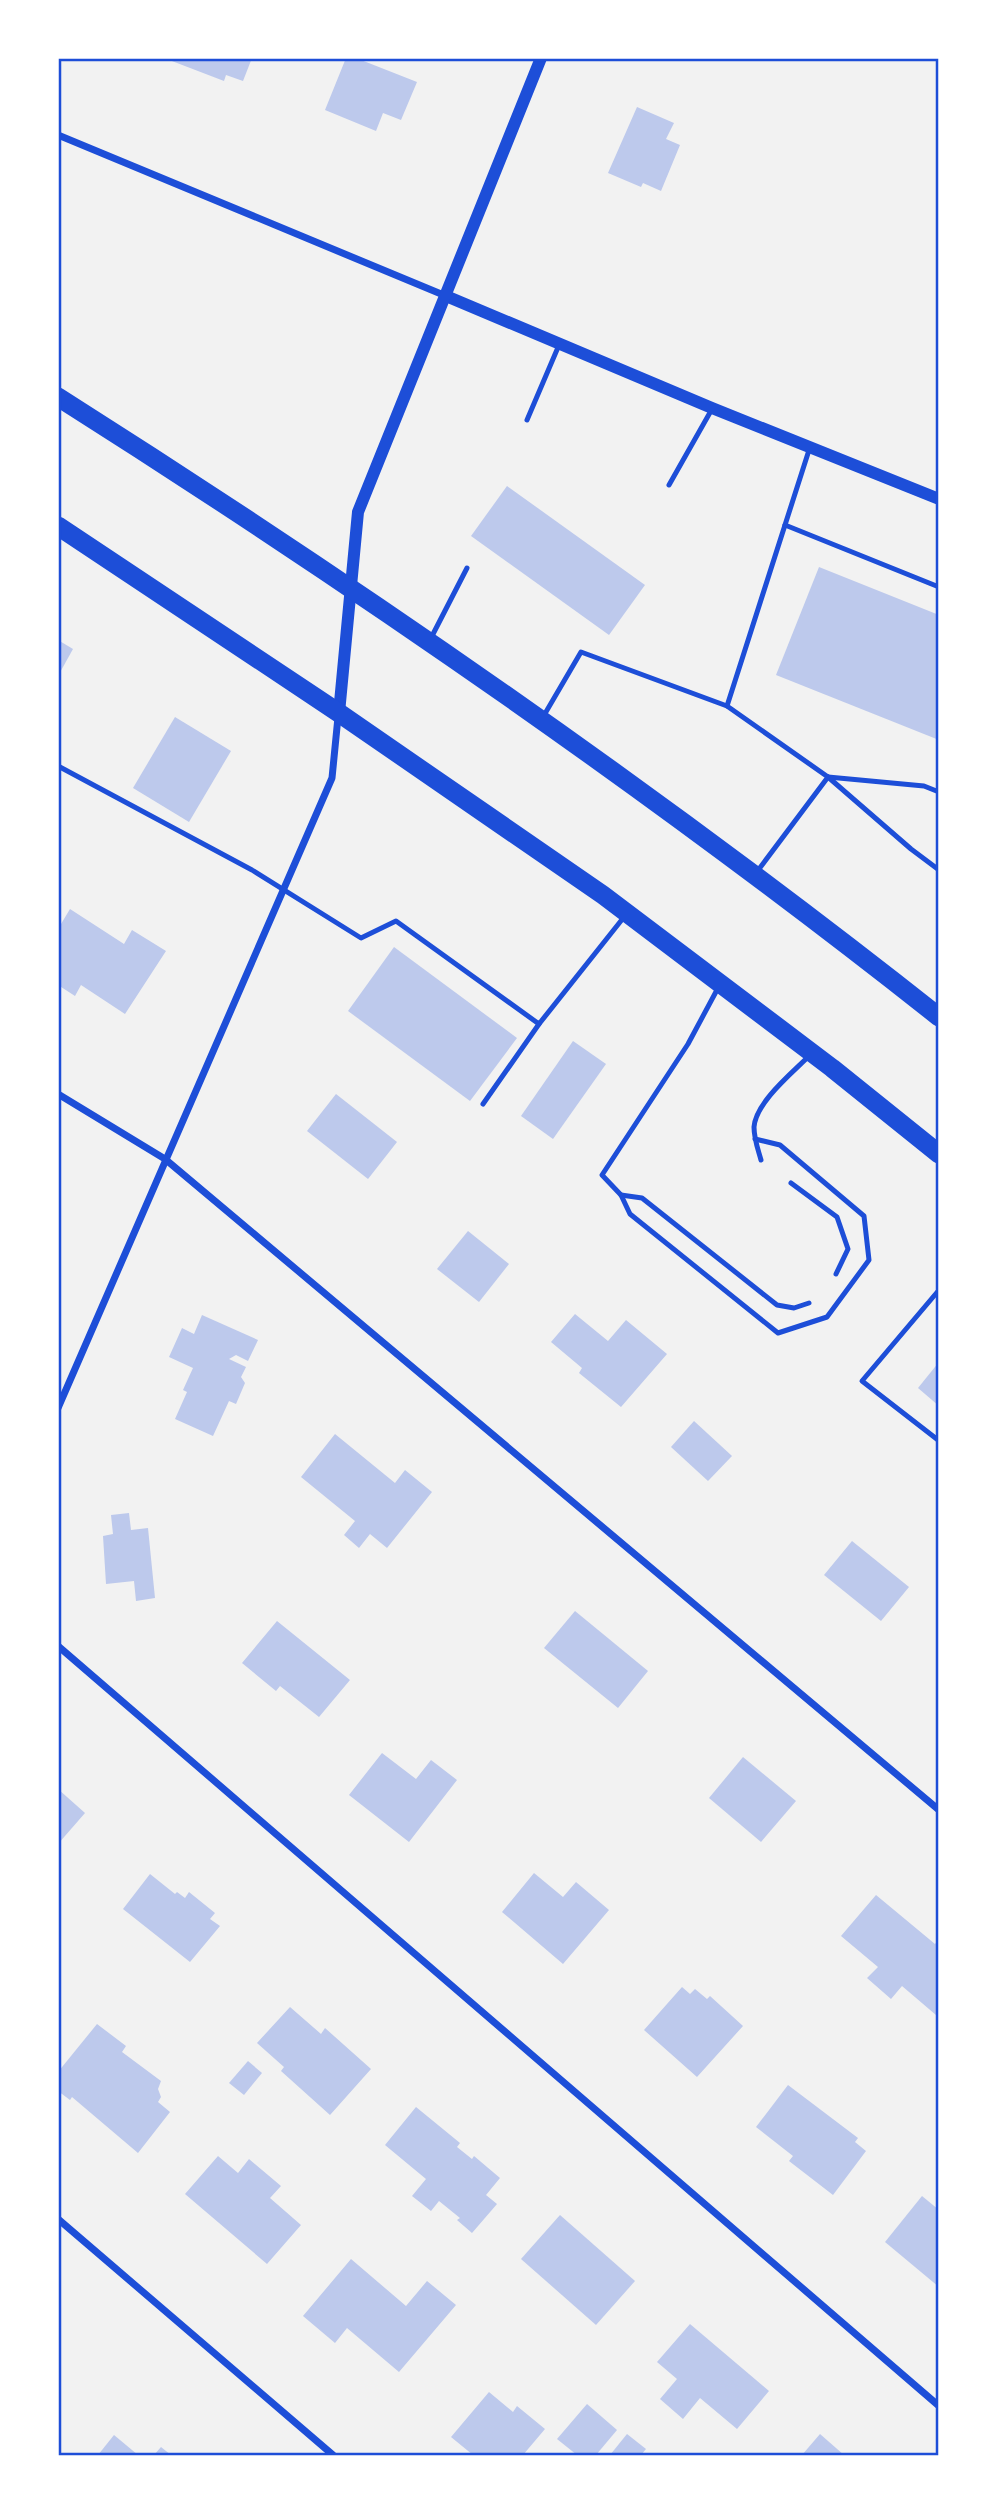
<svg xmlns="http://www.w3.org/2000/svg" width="997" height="2513" font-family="'Libre Baskerville',serif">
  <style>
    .building { fill: #bdc9ec }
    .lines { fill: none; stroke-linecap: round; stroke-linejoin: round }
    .service { stroke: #1d4ed8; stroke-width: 5 }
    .minor { stroke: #1d4ed8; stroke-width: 7 }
    .tertiary { stroke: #1d4ed8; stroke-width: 12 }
    .trunk { stroke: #1d4ed8; stroke-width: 19 }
    .neatline { fill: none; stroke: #1d4ed8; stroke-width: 2.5 }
  </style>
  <rect width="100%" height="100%" fill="#f2f2f2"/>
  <g class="building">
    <path d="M 164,58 L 252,58 L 243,81 L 226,75 L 224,81 Z"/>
    <path d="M 346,58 L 356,58 L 417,82 L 401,120 L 383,113 L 376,131 L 325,110 Z"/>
    <path d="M 637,107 L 674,123 L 666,139 L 680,145 L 661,191 L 643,183 L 641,187 L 608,173 Z"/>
    <path d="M 507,486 L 645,585 L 609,635 L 471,536 Z"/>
    <path d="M 819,567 L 939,615 L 939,740 L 776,675 Z"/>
    <path d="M 58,640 L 73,649 L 58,676 Z"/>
    <path d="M 175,717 L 231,751 L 189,822 L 133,788 Z"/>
    <path d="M 70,909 L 124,944 L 132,930 L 166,951 L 125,1014 L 81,985 L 75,996 L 58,985 L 58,929 Z"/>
    <path d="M 394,947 L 517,1038 L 470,1101 L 348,1011 Z"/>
    <path d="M 573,1041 L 606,1064 L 553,1139 L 521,1116 Z"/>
    <path d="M 336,1094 L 397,1142 L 368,1179 L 307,1131 Z"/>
    <path d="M 468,1231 L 509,1264 L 479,1302 L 437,1269 Z"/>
    <path d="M 575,1314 L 608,1341 L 626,1320 L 667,1354 L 621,1407 L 579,1373 L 582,1368 L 551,1342 Z"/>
    <path d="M 202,1315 L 258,1340 L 248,1361 L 236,1355 L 229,1359 L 246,1367 L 241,1377 L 245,1383 L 236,1404 L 229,1401 L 213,1436 L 175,1419 L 187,1392 L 183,1390 L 193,1368 L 169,1357 L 182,1328 L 194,1334 Z"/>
    <path d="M 939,1362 L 939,1406 L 918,1388 Z"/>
    <path d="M 694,1421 L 732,1456 L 708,1481 L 671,1447 Z"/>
    <path d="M 335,1434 L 395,1483 L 405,1470 L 432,1492 L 387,1548 L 370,1534 L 359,1548 L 344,1535 L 355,1521 L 301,1477 Z"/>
    <path d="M 129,1513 L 131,1530 L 148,1528 L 155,1598 L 136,1601 L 134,1581 L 106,1584 L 103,1536 L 113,1534 L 111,1515 Z"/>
    <path d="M 852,1541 L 909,1587 L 881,1621 L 824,1575 Z"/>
    <path d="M 575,1611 L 648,1671 L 618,1708 L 544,1648 Z"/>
    <path d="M 277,1621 L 350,1680 L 319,1717 L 280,1686 L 276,1691 L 242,1663 Z"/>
    <path d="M 382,1753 L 416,1779 L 431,1760 L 457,1780 L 409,1842 L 349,1795 Z"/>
    <path d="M 743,1757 L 796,1801 L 761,1842 L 709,1798 Z"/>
    <path d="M 58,1789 L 85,1813 L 58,1844 Z"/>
    <path d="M 534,1873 L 563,1897 L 576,1882 L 609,1910 L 563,1964 L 502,1912 Z"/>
    <path d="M 150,1874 L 175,1894 L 177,1892 L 185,1898 L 189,1892 L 215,1913 L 210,1919 L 220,1926 L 190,1962 L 123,1909 Z"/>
    <path d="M 876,1895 L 935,1944 L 939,1939 L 939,2011 L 936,2015 L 902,1986 L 891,1999 L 867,1978 L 878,1967 L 841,1936 Z"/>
    <path d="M 682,1987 L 690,1994 L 695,1989 L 707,1999 L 710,1996 L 743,2026 L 697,2077 L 644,2030 Z"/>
    <path d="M 290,2007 L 321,2034 L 325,2028 L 371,2069 L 330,2115 L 281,2071 L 284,2067 L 257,2043 Z"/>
    <path d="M 97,2024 L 126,2046 L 122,2052 L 161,2081 L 158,2089 L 161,2097 L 158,2102 L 170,2112 L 138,2153 L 72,2097 L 70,2100 L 58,2091 L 58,2072 Z"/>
    <path d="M 248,2061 L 262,2073 L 244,2095 L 229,2083 Z"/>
    <path d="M 788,2085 L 858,2138 L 855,2142 L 866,2151 L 833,2195 L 789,2161 L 793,2156 L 756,2127 Z"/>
    <path d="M 416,2107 L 460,2143 L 457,2147 L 472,2159 L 474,2156 L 500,2178 L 486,2195 L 497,2204 L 472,2233 L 457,2220 L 460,2218 L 439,2201 L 431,2211 L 412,2196 L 426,2179 L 385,2145 Z"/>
    <path d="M 218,2156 L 238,2173 L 249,2159 L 281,2186 L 270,2198 L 301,2225 L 267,2264 L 185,2194 Z"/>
    <path d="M 922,2196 L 939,2210 L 939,2287 L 885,2242 Z"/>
    <path d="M 560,2215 L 635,2281 L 596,2325 L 521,2259 Z"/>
    <path d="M 351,2259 L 406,2306 L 427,2281 L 456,2305 L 399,2372 L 347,2328 L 335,2343 L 303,2316 Z"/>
    <path d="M 690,2324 L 769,2391 L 737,2429 L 700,2398 L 683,2419 L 660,2399 L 677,2379 L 657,2362 Z"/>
    <path d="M 489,2392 L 513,2412 L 517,2406 L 545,2429 L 523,2455 L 473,2455 L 451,2437 Z"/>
    <path d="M 587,2404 L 617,2430 L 596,2455 L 577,2455 L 557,2439 Z"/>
    <path d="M 627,2434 L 646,2449 L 641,2455 L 610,2455 Z"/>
    <path d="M 820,2434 L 844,2455 L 802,2455 Z"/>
    <path d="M 114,2435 L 138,2455 L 98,2455 Z"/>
    <path d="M 161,2447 L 171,2455 L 154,2455 Z"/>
  </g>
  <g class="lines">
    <g class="service">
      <path d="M 527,420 L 559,345"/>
      <path d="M 669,485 L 712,409"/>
      <path d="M 785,525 L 939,587"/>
      <path d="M 431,638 L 467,568"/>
      <path d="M 543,717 L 581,652 L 727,706"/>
      <path d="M 58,766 L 252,870 L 361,938 L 396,921 L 539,1024 L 624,917"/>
      <path d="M 828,777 L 911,849 L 939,870"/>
      <path d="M 828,777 L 924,786 L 939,792"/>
      <path d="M 756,873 L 828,777 L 727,706 L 810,447"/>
      <path d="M 718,988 L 688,1044 L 602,1175 L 621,1195 L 630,1214 L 778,1333 L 827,1317 L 869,1260 L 864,1216 L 780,1145 L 755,1139"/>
      <path d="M 483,1104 L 539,1024"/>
      <path d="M 761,1160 C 758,1149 754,1139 754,1127 C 756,1102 792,1073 809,1056"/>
      <path d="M 791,1183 L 837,1217 L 848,1249 L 836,1274"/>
      <path d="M 621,1195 L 642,1198 L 777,1305 L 794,1308 L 809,1303"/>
      <path d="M 938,1440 L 862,1381 L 939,1290"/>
    </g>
    <g class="minor">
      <path d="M 58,135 L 446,296"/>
      <path d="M 58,1094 L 165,1159 L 939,1810"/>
      <path d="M 58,1408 L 332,778 L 338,717"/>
      <path d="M 58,1646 L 939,2406"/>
      <path d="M 58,2219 L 333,2455"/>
    </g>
    <g class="tertiary">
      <path d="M 446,296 L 712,408 L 939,499"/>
      <path d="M 339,713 L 358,512 L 541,58"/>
    </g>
    <g class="trunk">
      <path d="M 58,397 C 361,589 657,794 939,1017"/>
      <path d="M 58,526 L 339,713 L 603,895 L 832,1068 L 939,1154"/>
    </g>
  </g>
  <rect width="997" height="2513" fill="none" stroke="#ffffff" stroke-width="119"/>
  <rect x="60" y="60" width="877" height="2394" class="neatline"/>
</svg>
